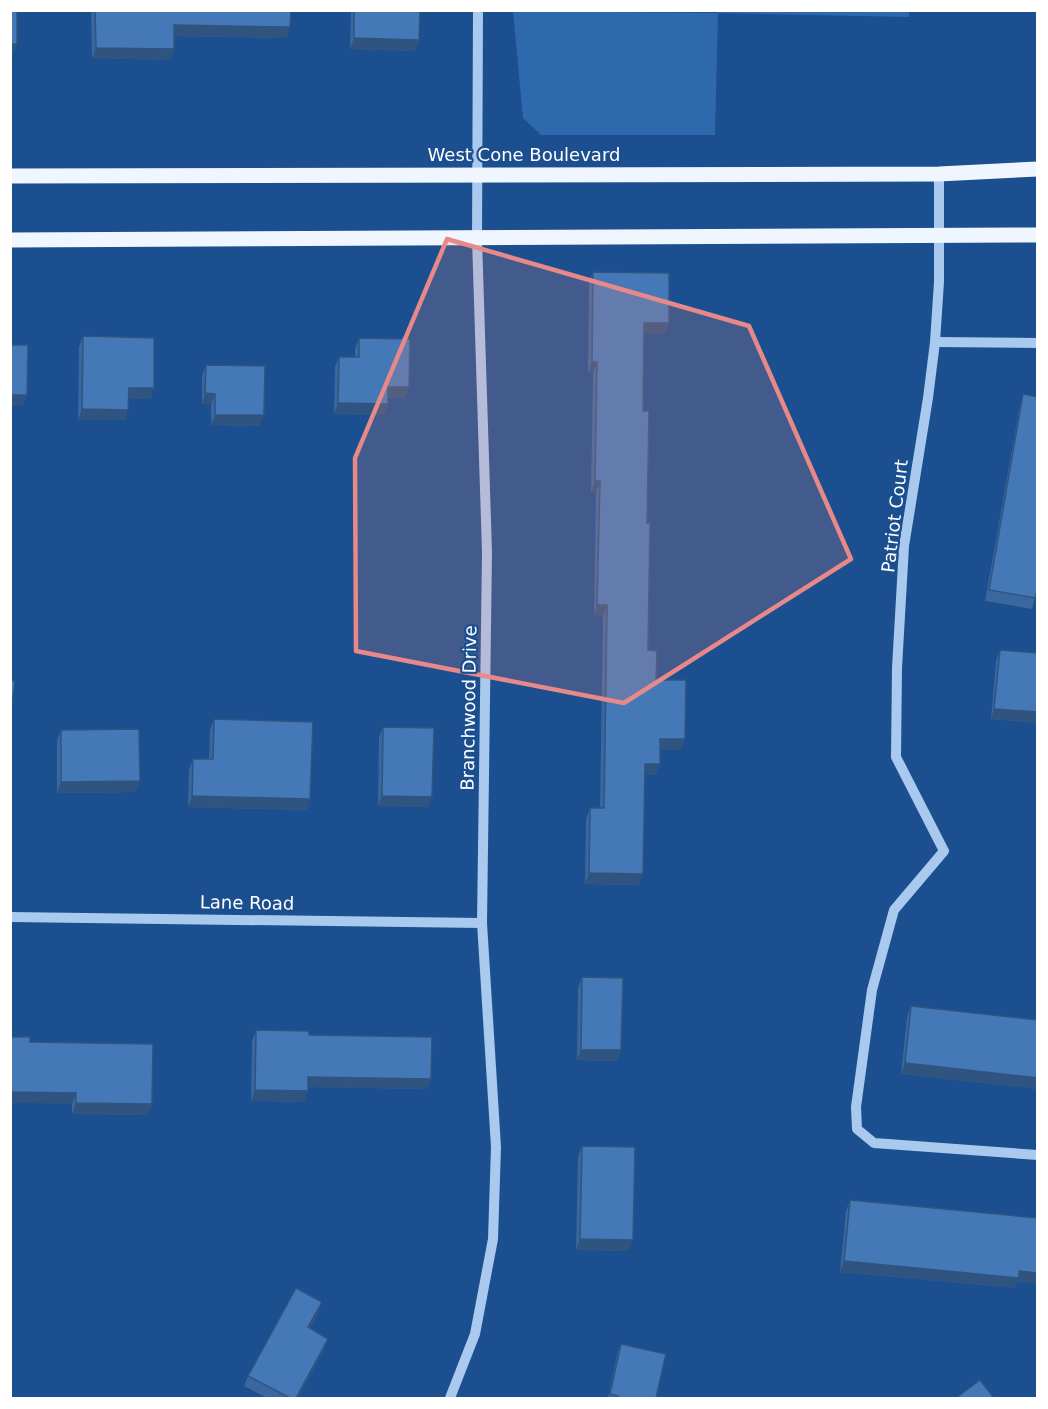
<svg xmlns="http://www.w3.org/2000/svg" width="1048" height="1409" font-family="'DejaVu Sans',sans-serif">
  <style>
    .green { fill: #2e69ad }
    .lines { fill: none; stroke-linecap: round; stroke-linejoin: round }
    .minor { stroke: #a9c9ee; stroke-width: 10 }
    .major { stroke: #f0f6ff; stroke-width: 15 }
    .wall { fill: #3a679d }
    .shaded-wall { fill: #305480 }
    .building { fill: #4478b7; stroke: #305480; stroke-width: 1.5 }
    .marked { fill: #e88989; fill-opacity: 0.2; stroke: #e88989; stroke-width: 4.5; stroke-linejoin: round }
    .labels { text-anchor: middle; stroke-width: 4.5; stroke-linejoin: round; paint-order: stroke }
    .street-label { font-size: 18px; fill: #fff; stroke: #1b4f8f }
  </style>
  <rect width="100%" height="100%" fill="#1b4f8f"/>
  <path class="green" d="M 718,10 L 909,11 L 909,17 L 718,13 L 715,135 L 541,135 L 523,118 L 513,11 L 717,13 Z"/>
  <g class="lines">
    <g class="minor">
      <path d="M 939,174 L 939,282 L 935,342 L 928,398 L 904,546 L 897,668 L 896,757 L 944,851 L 894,910 L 872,990 L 856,1107 L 857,1129 L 874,1143 L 1038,1155"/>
      <path d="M 935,342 L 1038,343"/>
      <path d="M 10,917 L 482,923"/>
      <path d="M 450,1398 L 475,1334 L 493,1239 L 496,1147 L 482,923 L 487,552 L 477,239 L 478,10"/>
    </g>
    <g class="major">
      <path d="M 10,176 L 939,174 L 1038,169"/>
      <path d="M 10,240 L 1038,235"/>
    </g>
  </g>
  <g class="wall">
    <path d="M 91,10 L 291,10 L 287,38 L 174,36 L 174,49 L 170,60 L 92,58 Z"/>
    <path d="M 351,10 L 420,10 L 419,40 L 415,51 L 350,49 Z"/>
    <path d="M 593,272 L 665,334 L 644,334 L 643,411 L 647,523 L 648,650 L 656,680 L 681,750 L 660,750 L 656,775 L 645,774 L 639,885 L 585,884 L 586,819 L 590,808 L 600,808 L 603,616 L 594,616 L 596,492 L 591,492 L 593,373 L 588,373 L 589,282 Z"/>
    <path d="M 83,336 L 154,388 L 150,399 L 129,398 L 125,420 L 78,420 L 79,347 Z"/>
    <path d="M 359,338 L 405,398 L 388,398 L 388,404 L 384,415 L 334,414 L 335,367 L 339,357 L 355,357 L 355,349 Z"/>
    <path d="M 206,365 L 260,426 L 211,425 L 211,404 L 202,404 L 202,376 Z"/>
    <path d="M 1023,394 L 1035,598 L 1032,609 L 985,601 L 1020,405 Z"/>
    <path d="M 1000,650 L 1038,653 L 1038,723 L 991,719 L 996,661 Z"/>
    <path d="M 214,719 L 307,810 L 188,807 L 189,770 L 193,759 L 209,759 L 210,730 Z"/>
    <path d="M 383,727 L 432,797 L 428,807 L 378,806 L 379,737 Z"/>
    <path d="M 61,730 L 136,792 L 57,793 L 57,740 Z"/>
    <path d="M 582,977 L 621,1050 L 617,1061 L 577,1060 L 578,988 Z"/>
    <path d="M 911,1006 L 1038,1020 L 1038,1089 L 901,1074 L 907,1017 Z"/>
    <path d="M 256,1030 L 309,1035 L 431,1079 L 427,1089 L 308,1087 L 304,1102 L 251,1101 L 252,1041 Z"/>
    <path d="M 30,1042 L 148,1115 L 72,1114 L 72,1104 Z"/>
    <path d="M 582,1146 L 629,1251 L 576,1250 L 578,1157 Z"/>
    <path d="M 850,1200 L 1017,1282 L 1015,1288 L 840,1272 L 846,1211 Z"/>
    <path d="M 319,1312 L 310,1328 L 324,1349 L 298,1398 L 267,1398 L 244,1386 L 248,1376 Z"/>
    <path d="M 621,1344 L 656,1398 L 608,1398 L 617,1355 Z"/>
  </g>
  <g class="shaded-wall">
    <path d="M 174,25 L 290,27 L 287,38 L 170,36 Z"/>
    <path d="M 354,38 L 419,40 L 415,51 L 350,49 Z"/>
    <path d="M 10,44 L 17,44 L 13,55 L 10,55 Z"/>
    <path d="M 96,48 L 174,49 L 170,60 L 92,58 Z"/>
    <path d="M 644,323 L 669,323 L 665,334 L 640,334 Z"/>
    <path d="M 592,362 L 597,362 L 593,373 L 588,373 Z"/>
    <path d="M 388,387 L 409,387 L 405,398 L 384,398 Z"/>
    <path d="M 129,388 L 154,388 L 150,399 L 125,398 Z"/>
    <path d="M 205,393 L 215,394 L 211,404 L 202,404 Z"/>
    <path d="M 10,395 L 27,395 L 23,406 L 10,406 Z"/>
    <path d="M 338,403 L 388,404 L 384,415 L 334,414 Z"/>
    <path d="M 82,409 L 128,410 L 125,420 L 78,420 Z"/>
    <path d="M 215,415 L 264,415 L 260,426 L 211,425 Z"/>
    <path d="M 595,481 L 600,481 L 596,492 L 591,492 Z"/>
    <path d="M 597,605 L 607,605 L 603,616 L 594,616 Z"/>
    <path d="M 994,709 L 1038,712 L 1038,723 L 991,719 Z"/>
    <path d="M 660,739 L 685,739 L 681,750 L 656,750 Z"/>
    <path d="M 645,764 L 660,764 L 656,775 L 641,774 Z"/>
    <path d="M 140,781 L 136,792 L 57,793 L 61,782 Z"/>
    <path d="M 192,796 L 310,799 L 307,810 L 188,807 Z"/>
    <path d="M 382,796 L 432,797 L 428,807 L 378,806 Z"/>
    <path d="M 589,873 L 643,874 L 639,885 L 585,884 Z"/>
    <path d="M 581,1050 L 621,1050 L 617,1061 L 577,1060 Z"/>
    <path d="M 905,1063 L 1038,1078 L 1038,1089 L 901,1074 Z"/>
    <path d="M 308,1077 L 431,1079 L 427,1089 L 304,1087 Z"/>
    <path d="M 255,1090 L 308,1091 L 304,1102 L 251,1101 Z"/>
    <path d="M 10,1092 L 76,1093 L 72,1104 L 10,1103 Z"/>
    <path d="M 76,1103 L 152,1104 L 148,1115 L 72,1114 Z"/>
    <path d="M 580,1239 L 633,1240 L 629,1251 L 576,1250 Z"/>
    <path d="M 844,1261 L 1019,1271 L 1038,1273 L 1038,1284 L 1017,1282 L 1015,1288 L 840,1272 Z"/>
    <path d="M 322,1302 L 319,1312 L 304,1338 L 308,1327 Z"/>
    <path d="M 328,1339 L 324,1349 L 298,1398 L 296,1398 Z"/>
  </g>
  <g class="building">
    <rect x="10" y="10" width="7" height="34"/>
    <path d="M 95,10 L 291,10 L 290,27 L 174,25 L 174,49 L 96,48 Z"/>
    <path d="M 354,10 L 420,10 L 419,40 L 354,38 Z"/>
    <path d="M 593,272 L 669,273 L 669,323 L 644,323 L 643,411 L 649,411 L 647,523 L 650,523 L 648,650 L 657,651 L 656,680 L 686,680 L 685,739 L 660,739 L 660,764 L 645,764 L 643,874 L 589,873 L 590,808 L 604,808 L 607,605 L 597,605 L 600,481 L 595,481 L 597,362 L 592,362 Z"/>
    <path d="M 83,336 L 154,338 L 154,388 L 129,388 L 128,410 L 82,409 Z"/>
    <path d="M 359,338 L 410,339 L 409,387 L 388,387 L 388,404 L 338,403 L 339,357 L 359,357 Z"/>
    <path d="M 10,345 L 28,345 L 27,395 L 10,395 Z"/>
    <path d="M 206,365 L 265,366 L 264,415 L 215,415 L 215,394 L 205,393 Z"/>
    <path d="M 1023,394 L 1038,397 L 1038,587 L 1035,598 L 989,590 Z"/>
    <path d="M 1000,650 L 1038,653 L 1038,712 L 994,709 Z"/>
    <path d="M 10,680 L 15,681 L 10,718 Z"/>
    <path d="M 214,719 L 313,722 L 310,799 L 192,796 L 193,759 L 213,759 Z"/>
    <path d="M 383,727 L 434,728 L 432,797 L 382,796 Z"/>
    <path d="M 139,729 L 140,781 L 61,782 L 61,730 Z"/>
    <path d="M 582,977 L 623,978 L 621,1050 L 581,1050 Z"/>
    <path d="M 911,1006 L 1038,1020 L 1038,1078 L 905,1063 Z"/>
    <path d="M 256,1030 L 309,1031 L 309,1035 L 432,1037 L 431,1079 L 308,1077 L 308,1091 L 255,1090 Z"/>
    <path d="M 10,1037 L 30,1037 L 30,1042 L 153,1044 L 152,1104 L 76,1103 L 76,1093 L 10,1092 Z"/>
    <path d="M 582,1146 L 635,1147 L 633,1240 L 580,1239 Z"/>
    <path d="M 850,1200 L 1038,1218 L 1038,1273 L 1019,1271 L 1019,1278 L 844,1261 Z"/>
    <path d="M 296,1288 L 322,1302 L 308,1327 L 328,1339 L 296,1398 L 290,1398 L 248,1376 Z"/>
    <path d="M 621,1344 L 666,1354 L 656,1398 L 617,1398 L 618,1396 L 610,1394 Z"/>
    <path d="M 980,1380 L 994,1398 L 956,1398 Z"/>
  </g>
  <path class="marked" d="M 447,239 L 749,326 L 851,559 L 624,703 L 356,651 L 355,458 Z"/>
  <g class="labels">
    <g class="street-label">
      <text x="524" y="161">West Cone Boulevard</text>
      <text transform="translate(895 516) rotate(-83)" y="6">Patriot Court</text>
      <text transform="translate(469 708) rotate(-89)" y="6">Branchwood Drive</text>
      <text transform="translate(247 903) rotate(1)" y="6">Lane Road</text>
    </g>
  </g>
  <rect width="1048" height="1409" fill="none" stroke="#ffffff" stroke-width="24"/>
</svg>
